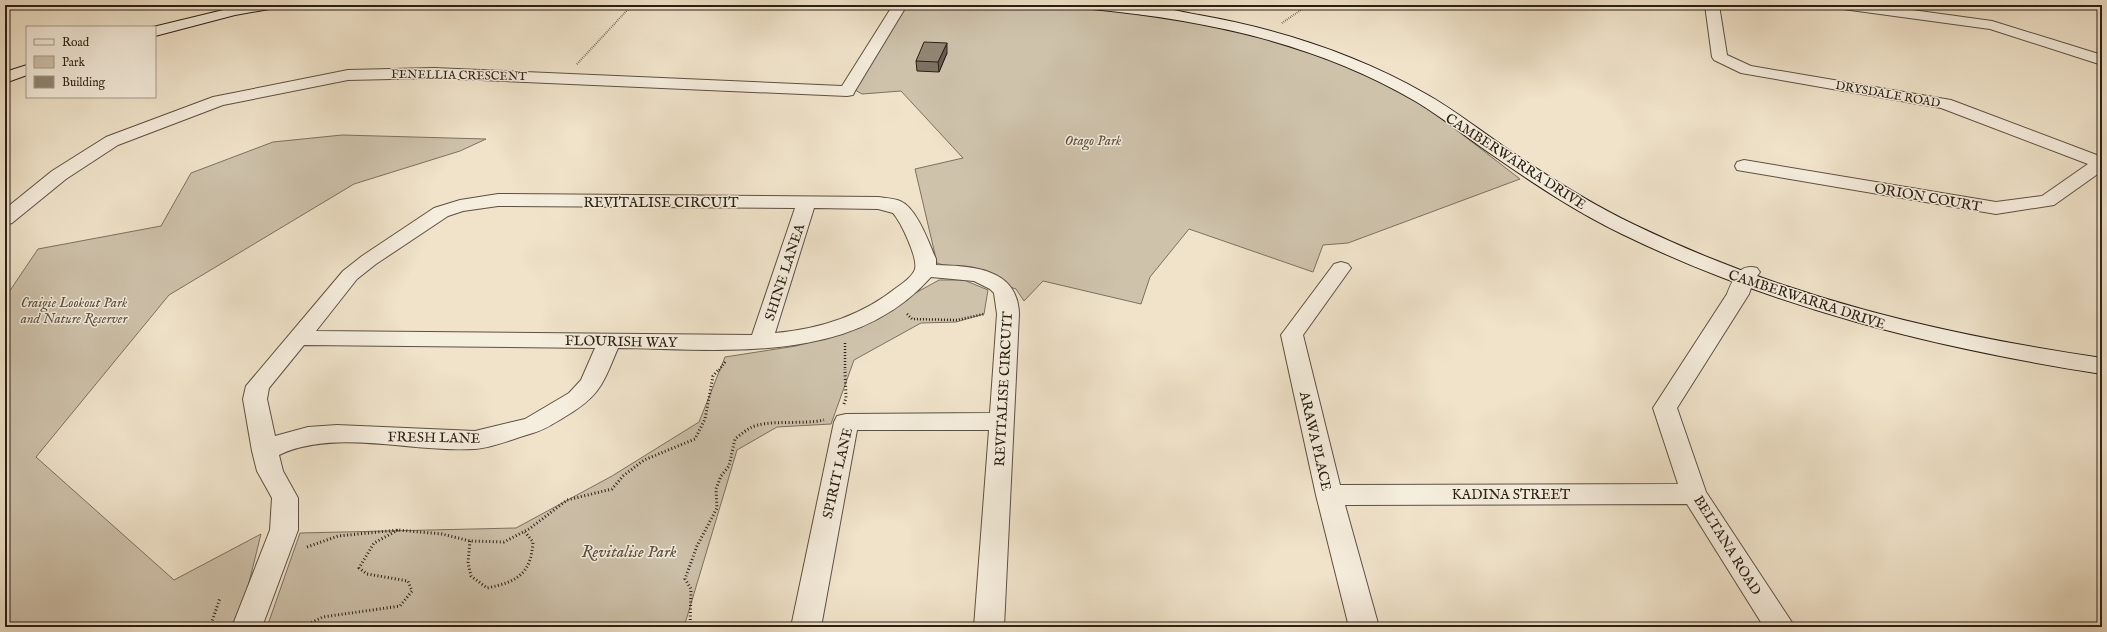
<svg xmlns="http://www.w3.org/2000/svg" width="2107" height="632" font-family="'IM FELL English',serif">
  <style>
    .green { fill: #cec2ab; stroke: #7c7160 }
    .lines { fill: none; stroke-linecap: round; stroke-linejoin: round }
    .street-casing { stroke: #5c5142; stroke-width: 2 }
    .secondary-casing { stroke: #2a2014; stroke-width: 2 }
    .path-far2 { stroke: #2a2014; stroke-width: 2; stroke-dasharray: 0.5 1.5; stroke-linecap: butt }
    .path-far1 { stroke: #2a2014; stroke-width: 2.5; stroke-dasharray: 1 2; stroke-linecap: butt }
    .path { stroke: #2a2014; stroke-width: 3; stroke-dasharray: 1 2.5; stroke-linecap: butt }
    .street { fill: #f5eddd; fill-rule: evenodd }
    .secondary { fill: #f5eddd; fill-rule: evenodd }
    .wall { fill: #7d7263; stroke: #2a2014 }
    .shaded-wall { fill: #665d50; stroke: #2a2014 }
    .building { fill: #918573; stroke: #2a2014 }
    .labels { text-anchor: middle; stroke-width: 3; stroke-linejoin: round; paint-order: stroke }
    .far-street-label { font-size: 12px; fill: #2a2014; stroke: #f5eddd }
    .park-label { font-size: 14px; font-style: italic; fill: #5b5141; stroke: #f5eddd }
    .street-label { font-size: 14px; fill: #2a2014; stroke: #f5eddd }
    .near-park-label { font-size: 17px; font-style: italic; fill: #5b5141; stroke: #f5eddd }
  </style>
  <rect width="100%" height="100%" fill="#f0e3ca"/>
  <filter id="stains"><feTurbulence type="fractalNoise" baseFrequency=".005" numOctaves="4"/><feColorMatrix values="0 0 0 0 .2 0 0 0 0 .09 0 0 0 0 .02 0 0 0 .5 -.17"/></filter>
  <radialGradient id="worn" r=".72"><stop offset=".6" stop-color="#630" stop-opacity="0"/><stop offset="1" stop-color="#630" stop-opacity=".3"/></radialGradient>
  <g class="green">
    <path d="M 905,5 L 1054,5 L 1096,8 L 1163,16 L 1239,31 L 1362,70 L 1415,98 L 1520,179 L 1348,243 L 1323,245 L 1313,272 L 1189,229 L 1150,277 L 1141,304 L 1043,281 L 1024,301 L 1016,289 L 937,263 L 915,169 L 963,158 L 901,91 L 862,94 L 855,90 Z"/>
    <path d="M 342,135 L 486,139 L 460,151 L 354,184 L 169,295 L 36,457 L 174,580 L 261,534 L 238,627 L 5,627 L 5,298 L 38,249 L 161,226 L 191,173 L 273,142 Z"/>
    <path d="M 939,280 L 964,280 L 988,290 L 984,314 L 956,322 L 921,323 L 854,360 L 831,424 L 777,427 L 737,450 L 684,627 L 267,627 L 300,533 L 516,528 L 612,476 L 699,422 L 725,357 L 796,346 L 845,332 Z"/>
  </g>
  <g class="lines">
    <defs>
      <g id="street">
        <path d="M 893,5 L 907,5 L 855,91 L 853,95 L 847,96 L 434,78 L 348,80 L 223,105 L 118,145 L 66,179 L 12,223 L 5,225 L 5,209 L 52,171 L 106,137 L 213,97 L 348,70 L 434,68 L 842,86 Z"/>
        <path d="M 1705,5 L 1719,5 L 1727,55 L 1751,66 L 1951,100 L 2102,157 L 2102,171 L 2054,205 L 1996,214 L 1737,170 L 1735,166 L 1737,162 L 1744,160 L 1996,202 L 2042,196 L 2088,164 L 1941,108 L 1741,73 L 1714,60 L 1712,57 Z"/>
        <path d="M 1836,5 L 1876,5 L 1992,21 L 2102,55 L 2102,65 L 1990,29 L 1843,9 L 1838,8 Z"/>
        <path d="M 498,194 L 878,197 C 885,198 893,198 900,201 C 917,208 929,243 936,259 L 936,265 C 972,266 1018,268 1019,314 L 1004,627 L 974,627 L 989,430 L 857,430 L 821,627 L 791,627 L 834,422 L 837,416 L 846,414 L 990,413 L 997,314 L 994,293 L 990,289 L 974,281 L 931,277 C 852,366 725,349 618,348 C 602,386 600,396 563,418 C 553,424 544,430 533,433 C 515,438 492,448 474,449 C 413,453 335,428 279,455 L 283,471 L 298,498 L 298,530 L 262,627 L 232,627 L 270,530 L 272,498 L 257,471 L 252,451 L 243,399 L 246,386 L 343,271 L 362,256 L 434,208 L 460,200 ZM 498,206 L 795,208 L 752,335 L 316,331 L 357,279 L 376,264 L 448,216 L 463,211 ZM 814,208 L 878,209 L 893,213 C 901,222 918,258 915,269 C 913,276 902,284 896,288 C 861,316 819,329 775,333 ZM 304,345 L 595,348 L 581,380 L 569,393 L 525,419 L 475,431 L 337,425 L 308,427 L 275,436 L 267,399 L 269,388 Z"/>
        <path d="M 1341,262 L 1348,264 L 1351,268 L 1303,335 L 1340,485 L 1678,484 L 1653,408 L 1727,294 C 1733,279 1739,263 1757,268 L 1760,272 L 1753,282 L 1749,294 L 1677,408 L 1706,492 L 1795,627 L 1764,627 L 1687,504 L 1345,505 L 1379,627 L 1349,627 L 1316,495 L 1281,335 L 1334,264 Z"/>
      </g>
      <g id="secondary">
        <path d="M 244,5 L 277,5 L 275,8 L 235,15 L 155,36 L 155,27 L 153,27 Z"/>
        <path d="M 1085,5 C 1101,5 1118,4 1134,5 C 1156,6 1178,11 1199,15 C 1278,29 1356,54 1426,94 C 1453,109 1478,129 1503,146 C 1545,175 1589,203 1635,225 C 1784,297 1939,334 2102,358 L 2102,374 C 1935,348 1774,308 1622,234 C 1576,212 1533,183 1491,154 C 1466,137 1442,117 1415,101 C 1316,43 1205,20 1092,9 L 1087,8 Z"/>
        <path d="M 27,65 L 27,75 L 5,83 L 5,72 Z"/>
      </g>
    </defs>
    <use href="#street" class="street-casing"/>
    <use href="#secondary" class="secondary-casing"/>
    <g class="path-far2">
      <path d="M 1282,23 L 1308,5"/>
      <path d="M 577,64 L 632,5"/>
    </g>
    <g class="path-far1">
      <path d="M 907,314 L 912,319 L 957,320 L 984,314"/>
      <path d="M 845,343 L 845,370"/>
      <path d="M 719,370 L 726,361"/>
    </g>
    <g class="path">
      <path d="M 844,404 L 846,398 L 845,369"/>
      <path d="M 470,541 L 468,563 L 471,576 L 487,588 C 517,582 531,574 533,542 L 525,532"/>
      <path d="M 307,547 L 338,536 L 398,530 L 442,534 L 470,541 L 504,542 L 529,529 L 567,500 L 612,489 L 623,476 L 644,460 L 695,439 L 705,419 L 713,376 L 719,369"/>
      <path d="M 210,627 L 220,598"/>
      <path d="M 302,627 L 323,617 L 400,606 L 412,591 L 408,581 L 367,574 L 359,568 L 374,543 L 398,530"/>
      <path d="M 690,627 L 691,589 L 685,579 L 697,546 L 717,508 L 716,489 L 721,476 L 729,466 L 735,439 C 740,435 745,431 750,428 C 766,419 804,425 824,420"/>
    </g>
    <use href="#street" class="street"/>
    <use href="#secondary" class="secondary"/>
  </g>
  <path class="wall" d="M 947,53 L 939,72 L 917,71 L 916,61 Z"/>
  <path class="shaded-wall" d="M 947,43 L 947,53 L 939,72 L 938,62 Z"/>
  <path class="building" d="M 924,42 L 947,43 L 938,62 L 916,61 Z"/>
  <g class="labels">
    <g class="far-street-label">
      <text transform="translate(459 75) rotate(1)" y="4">FENELLIA CRESCENT</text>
      <text transform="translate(1888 94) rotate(10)" y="4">DRYSDALE ROAD</text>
    </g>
    <g class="park-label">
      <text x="1093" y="145">Otago Park</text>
      <text x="74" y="307">Craigie Lookout Park<tspan x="74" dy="16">and Nature Reserver</tspan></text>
    </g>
    <g class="street-label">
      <text transform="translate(1516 161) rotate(33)" y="5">CAMBERWARRA DRIVE</text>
      <text transform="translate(1928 197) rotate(10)" y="5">ORION COURT</text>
      <text x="661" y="207">REVITALISE CIRCUIT</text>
      <text transform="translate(784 272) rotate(-72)" y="5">SHINE LANEA</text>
      <text transform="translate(1807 299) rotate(18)" y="5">CAMBERWARRA DRIVE</text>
      <text transform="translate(621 341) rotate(1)" y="5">FLOURISH WAY</text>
      <text transform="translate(1003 389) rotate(-87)" y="5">REVITALISE CIRCUIT</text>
      <text transform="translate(434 437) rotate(1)" y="5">FRESH LANE</text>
      <text transform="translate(1316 441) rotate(77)" y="5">ARAWA PLACE</text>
      <text transform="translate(837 473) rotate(-77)" y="5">SPIRIT LANE</text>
      <text x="1511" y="499">KADINA STREET</text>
      <text transform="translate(1728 545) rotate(58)" y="5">BELTANA ROAD</text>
    </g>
    <g class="near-park-label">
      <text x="629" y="557">Revitalise Park</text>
    </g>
  </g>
  <rect width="2107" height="632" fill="none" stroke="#f0e3ca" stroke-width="20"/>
  <rect x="6" y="6" width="2095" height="620" fill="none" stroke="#2a2014" stroke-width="2"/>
  <rect x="10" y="10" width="2087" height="612" fill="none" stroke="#2a2014"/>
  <rect x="26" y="26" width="130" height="72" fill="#f5eddd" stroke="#a49b8d"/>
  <rect x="34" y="39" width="20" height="6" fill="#f5eddd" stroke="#a49b8d"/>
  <text x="62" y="46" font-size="12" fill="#2a2014">Road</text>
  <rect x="34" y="56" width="20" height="12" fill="#cec2ab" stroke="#a49b8d"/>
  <text x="62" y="66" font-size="12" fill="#2a2014">Park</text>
  <rect x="34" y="76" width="20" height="12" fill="#918573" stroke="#a49b8d"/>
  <text x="62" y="86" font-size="12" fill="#2a2014">Building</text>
  <rect width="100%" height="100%" filter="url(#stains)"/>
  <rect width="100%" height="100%" fill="url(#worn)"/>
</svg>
